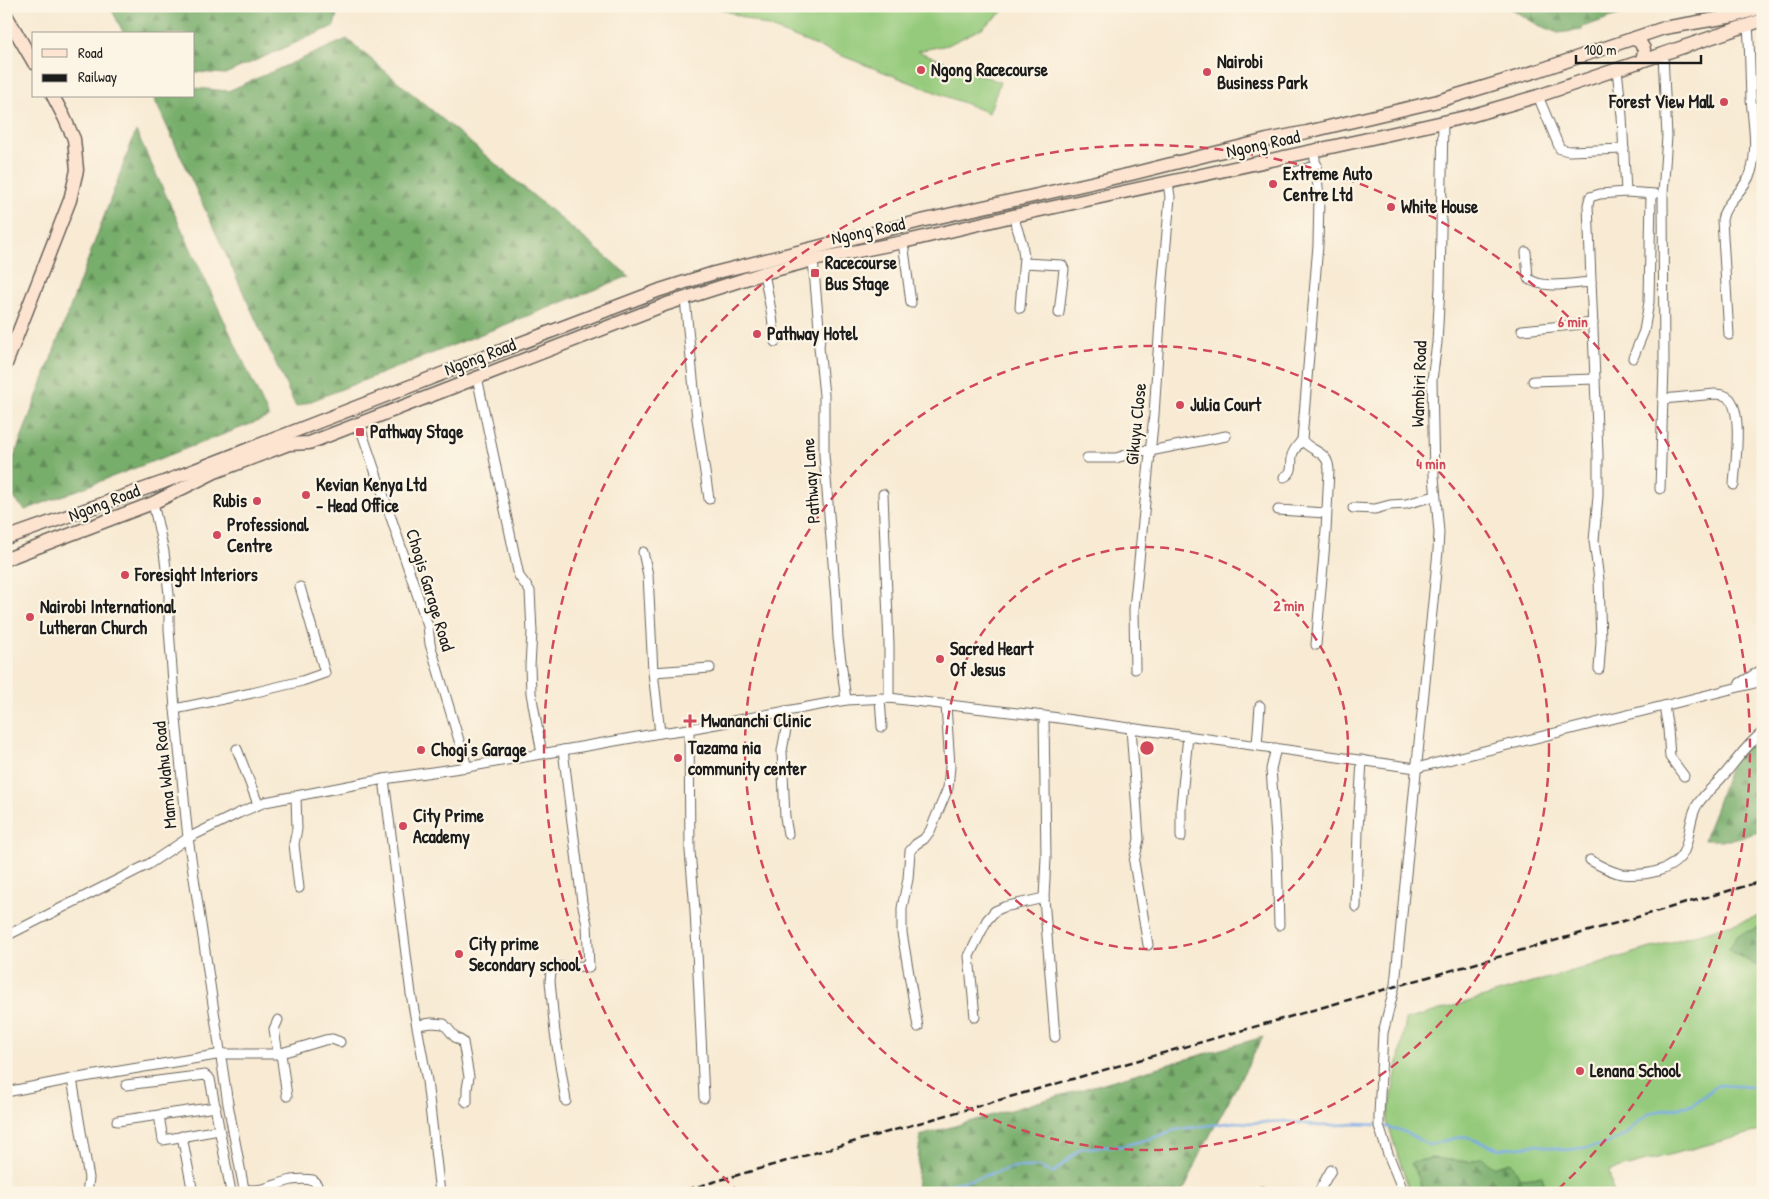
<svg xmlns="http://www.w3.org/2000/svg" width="1769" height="1199" font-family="'Patrick Hand',sans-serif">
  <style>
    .grass { fill: #95ca7c; stroke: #58734c }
    .forest { fill: url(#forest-firs); stroke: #4a6544 }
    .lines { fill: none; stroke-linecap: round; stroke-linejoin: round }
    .stream { stroke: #7aabe5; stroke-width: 2.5 }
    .street-casing { stroke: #69645c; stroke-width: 11 }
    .secondary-casing { stroke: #69645c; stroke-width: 15 }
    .street { stroke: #fff; stroke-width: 9 }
    .secondary { stroke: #fde4d1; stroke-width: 12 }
    .rail { stroke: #1c1c1c; stroke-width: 2.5; stroke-dasharray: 8 4; stroke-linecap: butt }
    .ring { fill: none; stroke: #d1495b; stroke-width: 2.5; stroke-dasharray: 9 6 }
    .poi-dot { fill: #d1495b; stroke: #fcf5e5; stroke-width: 2 }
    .labels { text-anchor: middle; stroke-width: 4.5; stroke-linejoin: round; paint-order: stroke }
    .poi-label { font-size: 18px; font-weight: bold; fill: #1c1c1c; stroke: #fcf5e5; text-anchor: start }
    .street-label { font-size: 18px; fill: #1c1c1c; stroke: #fcf5e5 }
    .centre { fill: #d1495b; stroke: #fcf5e5; stroke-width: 2.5 }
    .ring-label { font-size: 15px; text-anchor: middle; font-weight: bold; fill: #d1495b; stroke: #fcf5e5; stroke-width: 4.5; stroke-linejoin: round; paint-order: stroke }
  </style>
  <defs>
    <pattern id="forest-firs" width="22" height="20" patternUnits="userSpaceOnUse" patternTransform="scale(1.25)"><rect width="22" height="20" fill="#78ae6c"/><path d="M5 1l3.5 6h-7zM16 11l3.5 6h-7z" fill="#628d58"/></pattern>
  </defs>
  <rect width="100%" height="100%" fill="#fcf5e5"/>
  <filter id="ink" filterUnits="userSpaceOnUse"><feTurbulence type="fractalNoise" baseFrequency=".02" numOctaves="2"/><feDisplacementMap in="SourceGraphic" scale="10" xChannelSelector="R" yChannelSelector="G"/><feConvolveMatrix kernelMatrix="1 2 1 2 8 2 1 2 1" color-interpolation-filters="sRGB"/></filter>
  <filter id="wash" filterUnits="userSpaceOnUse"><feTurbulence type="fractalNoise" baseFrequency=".0096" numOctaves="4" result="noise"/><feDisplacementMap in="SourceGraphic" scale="20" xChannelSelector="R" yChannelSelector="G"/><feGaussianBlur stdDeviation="1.12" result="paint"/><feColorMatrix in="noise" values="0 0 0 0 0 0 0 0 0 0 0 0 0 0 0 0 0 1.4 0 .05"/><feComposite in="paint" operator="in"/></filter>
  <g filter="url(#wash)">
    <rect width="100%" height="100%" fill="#f8ead3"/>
    <g class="grass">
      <path d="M 714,6 L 1010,6 L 982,28 L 948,45 L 917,51 L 1000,82 L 989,113 Z"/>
      <path d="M 1763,915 L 1763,1131 L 1755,1132 L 1609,1171 L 1613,1193 L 1410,1193 L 1387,1122 L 1406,1020 Z"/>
    </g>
    <g class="forest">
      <path d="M 110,6 L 339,6 L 334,26 L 225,74 L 194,72 L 194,34 L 124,34 Z"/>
      <path d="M 1506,6 L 1643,6 L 1583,27 L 1582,30 L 1558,33 L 1538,25 Z"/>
      <path d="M 347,39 L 629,276 L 296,407 L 153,96 L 194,96 L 194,88 L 228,91 Z"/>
      <path d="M 136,131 L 269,417 L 25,510 L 6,490 L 6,479 Z"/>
      <path d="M 1763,729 L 1763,831 L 1729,840 L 1704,840 L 1737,747 Z"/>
      <path d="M 1763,926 L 1763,941 L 1759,941 L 1763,943 L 1763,969 L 1728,950 L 1738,935 Z"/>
      <path d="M 1263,1037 L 1202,1150 L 1186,1186 L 1180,1193 L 916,1193 L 920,1136 Z"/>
      <path d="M 1482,1157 L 1493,1167 L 1511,1162 L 1520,1178 L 1542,1176 L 1547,1193 L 1421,1193 L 1420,1180 L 1411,1163 L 1431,1158 L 1470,1162 Z"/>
    </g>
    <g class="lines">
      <g class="stream">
        <path d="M 1382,1126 L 1400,1130 L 1429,1145 L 1463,1136 L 1500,1149 L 1538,1145 L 1566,1150 L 1605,1145 L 1625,1135 L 1648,1113 L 1692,1105 L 1718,1085 L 1753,1087 L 1763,1085"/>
        <path d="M 920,1193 L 926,1189 L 970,1180 L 1014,1167 L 1038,1167 L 1053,1173 L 1081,1148 L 1122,1146 L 1153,1138 L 1174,1130 L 1234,1122 L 1252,1123 L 1285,1121 L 1321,1126 L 1355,1124 L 1376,1125"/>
      </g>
    </g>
  </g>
  <g filter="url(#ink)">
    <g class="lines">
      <defs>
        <g id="street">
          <path d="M 1617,69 L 1622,116 L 1626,192 L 1655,194"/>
          <path d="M 1538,96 L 1560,149 L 1569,151 L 1624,149"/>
          <path d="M 1314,150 L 1319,196 L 1318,245 L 1302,440 C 1312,453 1328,450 1329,470 L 1326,531 L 1316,645"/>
          <path d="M 1288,174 L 1317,165"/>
          <path d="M 1013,216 L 1022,243 L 1024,257 L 1020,308"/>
          <path d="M 903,242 L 911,303"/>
          <path d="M 1526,252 L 1528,278 C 1541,290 1573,283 1591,282"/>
          <path d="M 813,260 L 820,338 L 819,347 L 824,395 L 824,455 L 836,599 L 838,638 L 846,700"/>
          <path d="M 1024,263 L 1062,265 L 1064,269 L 1059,313"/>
          <path d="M 764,273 L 772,316 L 775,342"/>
          <path d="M 685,299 L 697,419 L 709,499"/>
          <path d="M 1522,330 L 1593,323"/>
          <path d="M 1729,335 L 1722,220 C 1725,201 1745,191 1751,172 C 1758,149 1753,122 1751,99 C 1750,74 1750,50 1748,26"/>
          <path d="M 1633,358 L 1644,331 L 1649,302 L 1651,194"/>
          <path d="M 477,377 L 519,576 L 530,591 L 532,632 L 530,666 L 531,693 L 542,754"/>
          <path d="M 1533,381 L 1595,379"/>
          <path d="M 1663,399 L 1715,394 C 1721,394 1726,395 1730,399 C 1743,416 1735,464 1734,485"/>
          <path d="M 359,424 L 428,626 L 430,644 L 467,767"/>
          <path d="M 1087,458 L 1116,458 L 1126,455 L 1138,450 L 1150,451 L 1226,436"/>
          <path d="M 1284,477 C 1294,473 1291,464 1292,455 C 1294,449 1298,445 1302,440"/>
          <path d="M 1660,489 L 1664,366 L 1663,194 L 1667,136 L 1663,55"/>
          <path d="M 883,494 L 889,645 L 889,698"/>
          <path d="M 1353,508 L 1375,509 L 1390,505 L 1406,504 L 1435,496"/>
          <path d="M 1278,510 L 1326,513"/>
          <path d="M 643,552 L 648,575 L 653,672 L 660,733"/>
          <path d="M 1135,669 L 1134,609 L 1154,415 L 1162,290 L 1170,197 L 1168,183"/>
          <path d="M 1599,669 L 1601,641 L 1599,580 L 1594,541 L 1598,496 L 1598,454 L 1588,205 L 1590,197 L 1600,194 L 1626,192"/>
          <path d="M 653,672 L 710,668"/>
          <path d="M 1740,683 L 1763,669"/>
          <path d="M 880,698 L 882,727"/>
          <path d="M 1664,706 L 1668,729 L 1670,757 L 1684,776"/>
          <path d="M 175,709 L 252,693 L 302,681 L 325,673 L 300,587"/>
          <path d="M 785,711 L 786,729 L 782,751 L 785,817 L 788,834"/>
          <path d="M 1044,716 L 1046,858 L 1044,898 L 1055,1037"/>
          <path d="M 1131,728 L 1139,839 L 1134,862 L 1148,945"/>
          <path d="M 689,729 L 690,851 L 695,910 L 704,1098"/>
          <path d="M 1257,745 L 1260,706"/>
          <path d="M 1276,748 L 1271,769 L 1277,852 L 1279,925"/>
          <path d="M 237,749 L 258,804"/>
          <path d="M 563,750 L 582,902 L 587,924 L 589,967 L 588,968 L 586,964 L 585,966 L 557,967 L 551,972 L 550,981 L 555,1033 L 566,1101"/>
          <path d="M 384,779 L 411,994 L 427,1081 L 440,1193"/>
          <path d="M 296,797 L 297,829 L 294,844 L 299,888"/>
          <path d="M 1181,837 L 1181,806 L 1188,736"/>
          <path d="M 1590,860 C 1600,866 1611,872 1622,874 C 1643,876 1674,872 1684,851 C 1690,837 1689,821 1696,807 C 1703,794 1715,786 1724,775 C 1737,760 1747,744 1763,732"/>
          <path d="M 1356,907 L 1358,830 L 1362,760"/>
          <path d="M 6,936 L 149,864 L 188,838 L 175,709 L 169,629 L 169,594 L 164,552 L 153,503"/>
          <path d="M 975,1017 L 969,956 L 987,920 L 995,911 L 1004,907 L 1044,898"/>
          <path d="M 278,1020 L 274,1029 L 278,1054"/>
          <path d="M 417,1025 L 432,1023 L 444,1024 L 455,1037 L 463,1042 L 469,1077 L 467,1089 L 467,1102 L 465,1100"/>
          <path d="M 918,1027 L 902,933 L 902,908 L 908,879 L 910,851 L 916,844 L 924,839 L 930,831 L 948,788 L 950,766 L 946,705"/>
          <path d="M 281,1054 L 287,1096"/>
          <path d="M 72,1079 L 89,1178 L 87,1193"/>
          <path d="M 126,1085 L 205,1075 L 210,1079 L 231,1192"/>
          <path d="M 6,1092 L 72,1079 L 222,1054 L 278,1054 L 325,1040 L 332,1039 L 340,1042"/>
          <path d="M 159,1115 L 163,1140 L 219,1130"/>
          <path d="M 117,1121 L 216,1107"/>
          <path d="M 182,1136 L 193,1193"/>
          <path d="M 318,1193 L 317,1185 L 313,1180 C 306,1179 299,1179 292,1180 C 274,1184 263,1193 244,1189 L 228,1104 L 188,838 L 239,813 L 265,802 L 384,779 L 467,767 L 660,733 L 689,729 L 846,700 L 889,698 L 1044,716 L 1416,768 L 1763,681"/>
          <path d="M 1261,1193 L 1262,1191"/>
          <path d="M 1318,1193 L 1331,1170"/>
          <path d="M 1404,1193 L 1388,1154 L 1379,1126 L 1379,1115 L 1383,1033 L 1395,985 L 1438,551 L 1439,532 L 1434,477 L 1432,380 L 1437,343 L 1440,287 L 1443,121"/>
        </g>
        <g id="secondary">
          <path d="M 6,15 L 34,63"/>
          <path d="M 1633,39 L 1639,41 L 1644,49 L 1643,57 L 1640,62"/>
          <path d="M 6,364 L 70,200 L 77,170 L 74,139 L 64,117 L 53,96"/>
          <path d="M 6,538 L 164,482 L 521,343 L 660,290 L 714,273 L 921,221 L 1131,174 L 1267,140 L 1307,132 L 1438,101 L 1537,71 L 1664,28 L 1734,16 L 1763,7"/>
          <path d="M 6,559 L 153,503 L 215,472 L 289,444 L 309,443 L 667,304 L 764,273 L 813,260 L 903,242 L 1013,216 L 1363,140 L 1470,116 L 1538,96 L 1763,20"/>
        </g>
      </defs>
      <use href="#street" class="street-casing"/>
      <use href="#secondary" class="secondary-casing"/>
      <use href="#street" class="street"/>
      <use href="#secondary" class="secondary"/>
      <path class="rail" d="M 675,1193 L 1763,881"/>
    </g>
  </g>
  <g class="ring">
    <circle cx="1147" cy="748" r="201"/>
    <circle cx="1147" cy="748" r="402"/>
    <path d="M740 1193A603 603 0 1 1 1554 1193"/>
  </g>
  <g class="poi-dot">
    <circle cx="921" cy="70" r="5"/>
    <circle cx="1207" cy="72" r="5"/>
    <circle cx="1724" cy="102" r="5"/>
    <circle cx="1273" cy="184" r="5"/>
    <circle cx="1391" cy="207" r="5"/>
    <rect x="810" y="268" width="10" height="10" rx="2.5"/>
    <circle cx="757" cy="334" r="5"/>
    <circle cx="1180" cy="405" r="5"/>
    <rect x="355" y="427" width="10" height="10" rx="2.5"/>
    <circle cx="306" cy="495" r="5"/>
    <circle cx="257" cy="501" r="5"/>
    <circle cx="217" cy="535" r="5"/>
    <circle cx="125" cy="575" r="5"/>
    <circle cx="30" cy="617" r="5"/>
    <circle cx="940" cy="659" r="5"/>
    <path d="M687.5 713.5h5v5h5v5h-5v5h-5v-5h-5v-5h5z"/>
    <circle cx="421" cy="750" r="5"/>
    <circle cx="678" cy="758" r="5"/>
    <circle cx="403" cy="826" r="5"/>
    <circle cx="459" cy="954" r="5"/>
    <circle cx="1580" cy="1071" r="5"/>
  </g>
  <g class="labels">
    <g class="poi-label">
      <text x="1217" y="68">Nairobi<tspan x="1217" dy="21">Business Park</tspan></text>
      <text x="931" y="76">Ngong Racecourse</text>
      <text x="1714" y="108" text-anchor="end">Forest View Mall</text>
      <text x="1283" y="180">Extreme Auto<tspan x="1283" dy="21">Centre Ltd</tspan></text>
      <text x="1401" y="213">White House</text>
      <text x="825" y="269">Racecourse<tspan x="825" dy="21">Bus Stage</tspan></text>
      <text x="767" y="340">Pathway Hotel</text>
      <text x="1190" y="411">Julia Court</text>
      <text x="370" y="438">Pathway Stage</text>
      <text x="316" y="491">Kevian Kenya Ltd<tspan x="316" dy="21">- Head Office</tspan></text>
      <text x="247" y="507" text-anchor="end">Rubis</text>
      <text x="227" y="531">Professional<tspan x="227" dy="21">Centre</tspan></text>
      <text x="135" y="581">Foresight Interiors</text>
      <text x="40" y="613">Nairobi International<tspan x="40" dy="21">Lutheran Church</tspan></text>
      <text x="950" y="655">Sacred Heart<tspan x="950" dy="21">Of Jesus</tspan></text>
      <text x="701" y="727">Mwananchi Clinic</text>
      <text x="688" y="754">Tazama nia<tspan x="688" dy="21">community center</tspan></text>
      <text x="431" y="756">Chogi's Garage</text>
      <text x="413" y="822">City Prime<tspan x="413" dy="21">Academy</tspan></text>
      <text x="469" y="950">City prime<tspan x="469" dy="21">Secondary school</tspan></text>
      <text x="1590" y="1077">Lenana School</text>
    </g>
    <g class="street-label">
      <text transform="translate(1263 144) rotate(-12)" y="6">Ngong Road</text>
      <text transform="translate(868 231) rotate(-12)" y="6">Ngong Road</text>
      <text transform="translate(480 357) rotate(-21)" y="6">Ngong Road</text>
      <text transform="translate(1419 384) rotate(-88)" y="6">Wambiri Road</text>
      <text transform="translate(1136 424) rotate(-84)" y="6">Gikuyu Close</text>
      <text transform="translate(811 481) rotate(-94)" y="6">Pathway Lane</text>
      <text transform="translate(104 503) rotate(-21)" y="6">Ngong Road</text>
      <text transform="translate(430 590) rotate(73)" y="6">Chogis Garage Road</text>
      <text transform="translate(165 775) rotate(-96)" y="6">Mama Wahu Road</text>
    </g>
  </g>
  <circle cx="1147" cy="748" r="8" class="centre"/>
  <g class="ring-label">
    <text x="1573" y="327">6 min</text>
    <text x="1431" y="469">4 min</text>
    <text x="1289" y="611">2 min</text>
  </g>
  <rect width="1769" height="1199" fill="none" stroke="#fcf5e5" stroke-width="25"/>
  <rect x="32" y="32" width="162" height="65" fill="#fcf5e5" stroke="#a29e95"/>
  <rect x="42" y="49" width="25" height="8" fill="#fde4d1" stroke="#a29e95"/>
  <text x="78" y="58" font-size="15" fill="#1c1c1c">Road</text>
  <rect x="42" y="74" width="25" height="8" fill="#1c1c1c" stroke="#a29e95"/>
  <text x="78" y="82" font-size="15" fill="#1c1c1c">Railway</text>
  <path d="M1576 55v8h125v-8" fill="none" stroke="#1c1c1c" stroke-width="2.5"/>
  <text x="1584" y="55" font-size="15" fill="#1c1c1c" stroke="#fcf5e5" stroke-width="4" paint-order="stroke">100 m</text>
</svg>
